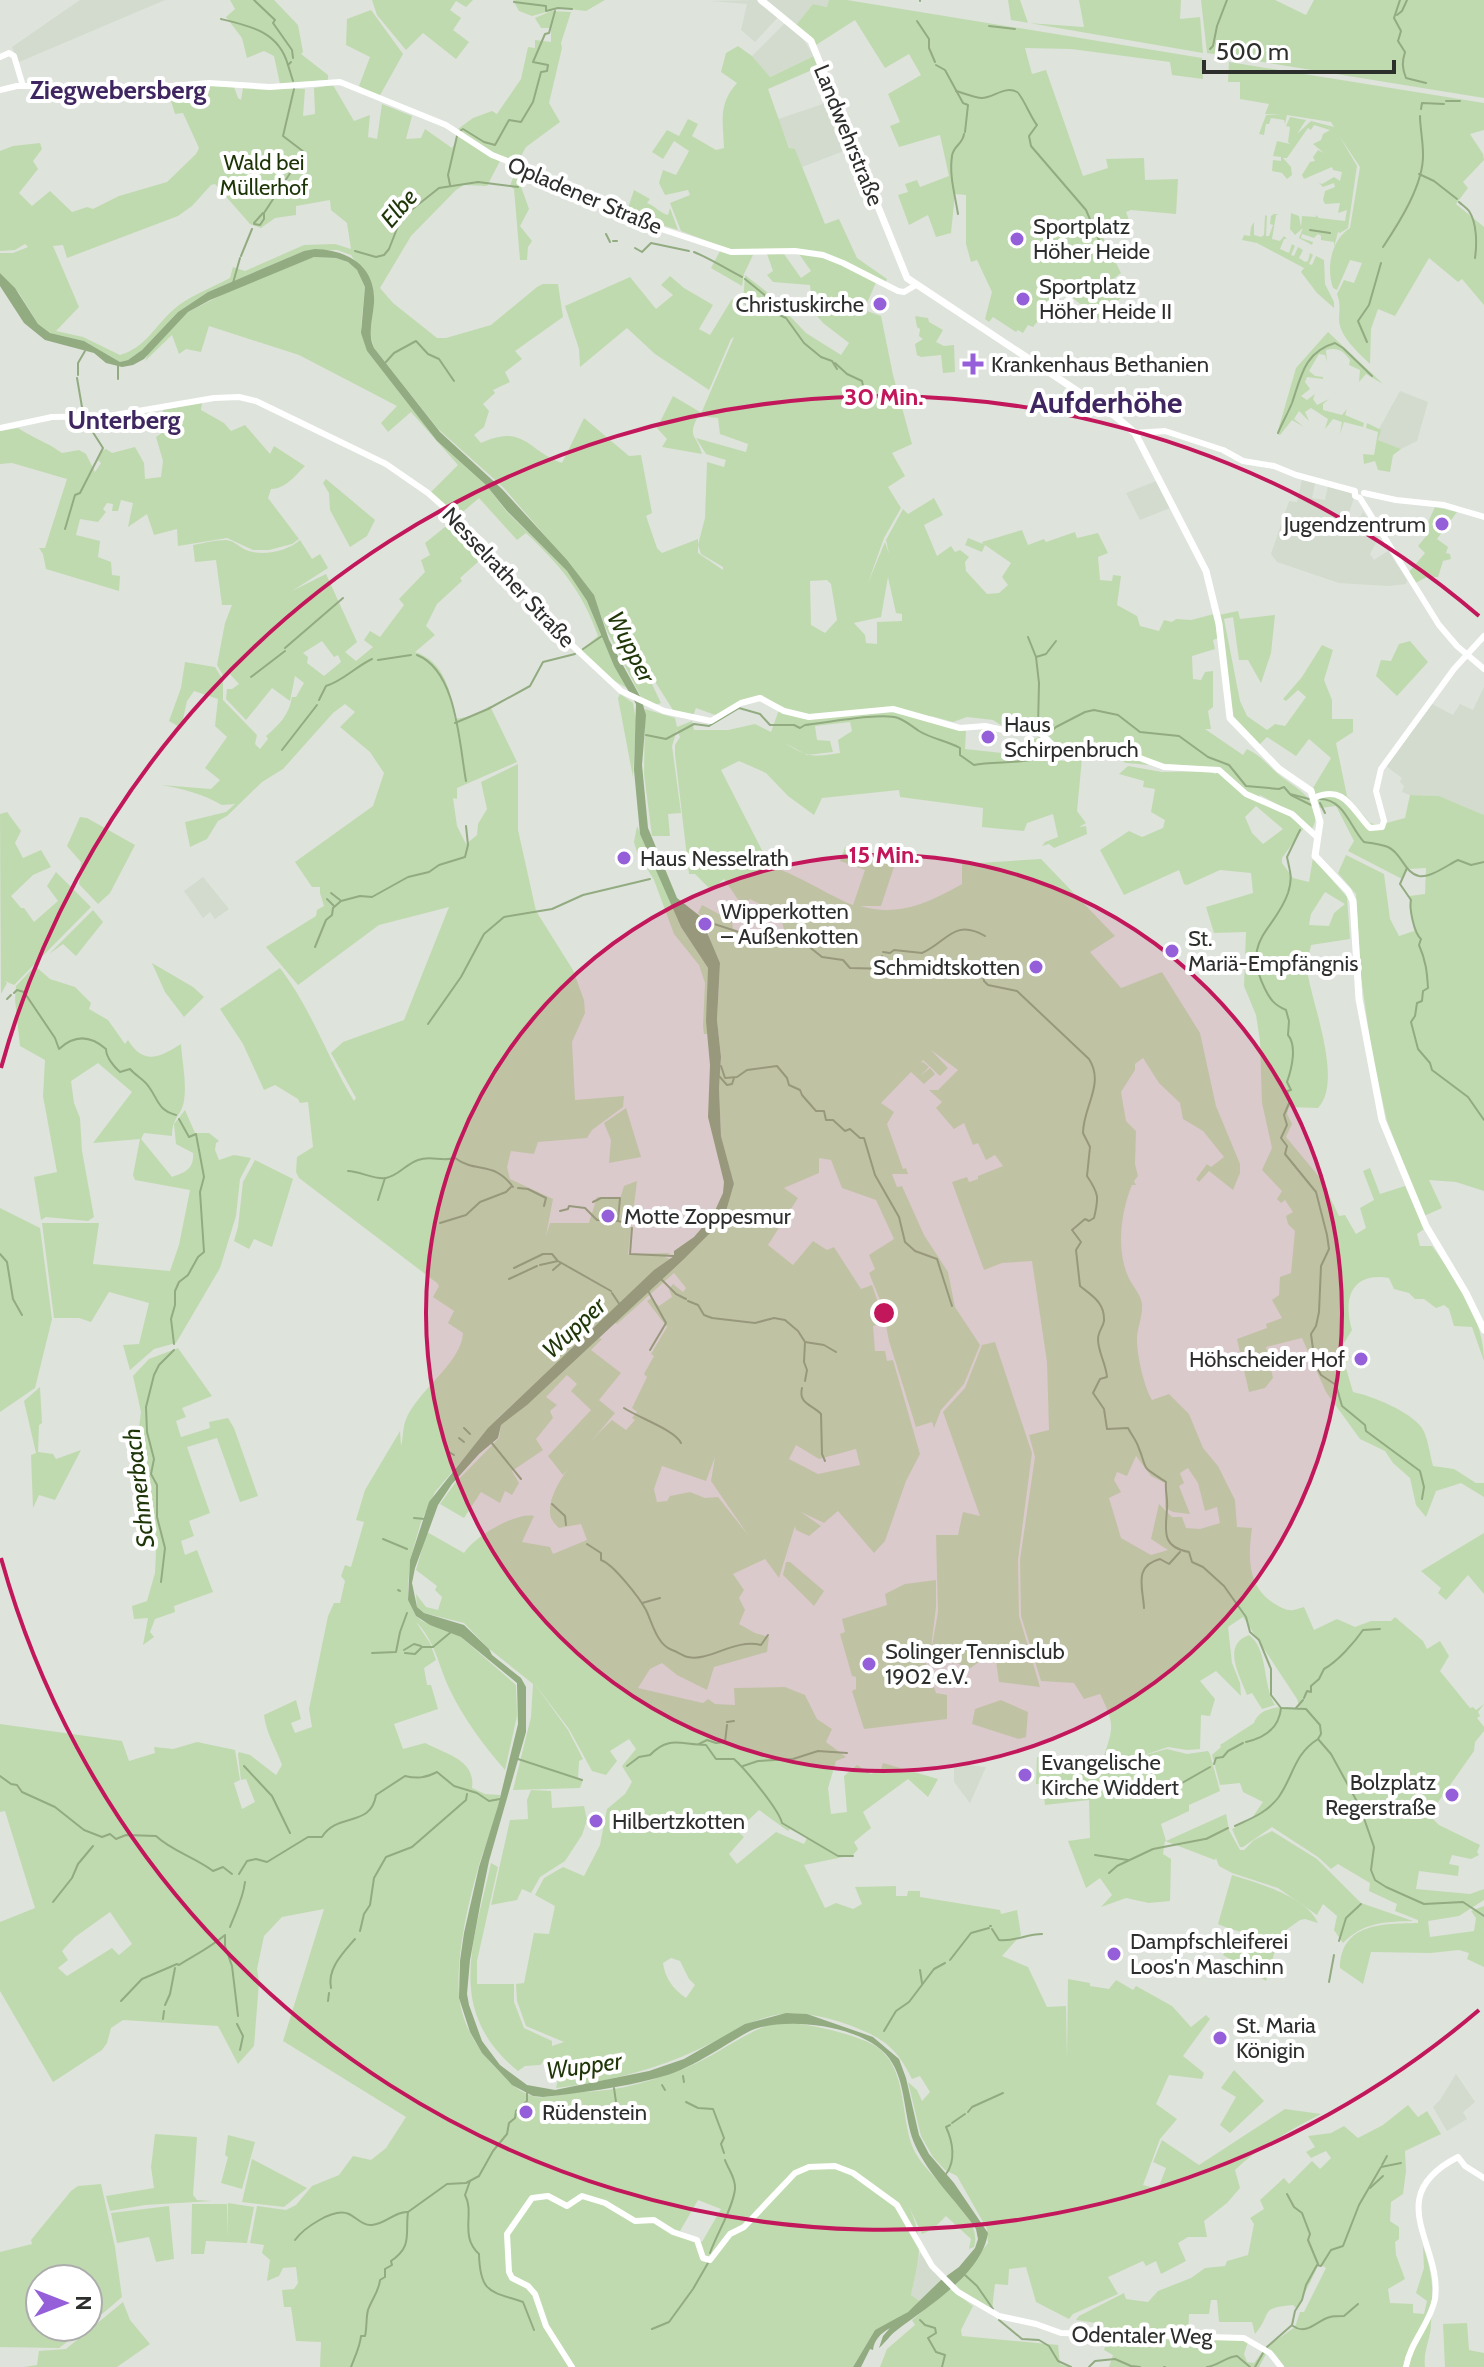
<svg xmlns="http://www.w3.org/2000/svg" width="1484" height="2367" font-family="Cabin,sans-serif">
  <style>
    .built { fill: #d2dbcd }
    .green { fill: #c0daaf; fill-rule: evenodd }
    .water { fill: #92ab81 }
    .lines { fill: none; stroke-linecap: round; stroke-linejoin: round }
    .stream { stroke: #92ab81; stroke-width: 2 }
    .secondary { stroke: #fff; stroke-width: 6 }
    .primary { stroke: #fff; stroke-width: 7 }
    .ring { fill: none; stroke: #c2185b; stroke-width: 4 }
    .poi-dot { fill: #945fd8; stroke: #fff; stroke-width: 3 }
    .labels { text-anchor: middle; stroke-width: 8; stroke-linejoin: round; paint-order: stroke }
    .street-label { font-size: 22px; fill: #2d2f2c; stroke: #fff }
    .park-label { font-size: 22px; fill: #1d3506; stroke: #fff }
    .poi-label { font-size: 22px; fill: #2d2f2c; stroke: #fff; text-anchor: start }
    .water-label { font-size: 24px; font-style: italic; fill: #1f3708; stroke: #fff }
    .quarter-label { font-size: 26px; font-weight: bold; fill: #402660; stroke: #fff }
    .district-label { font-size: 30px; font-weight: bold; fill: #402660; stroke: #fff }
    .centre { fill: #c2185b; stroke: #fff; stroke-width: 4 }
    .ring-label { font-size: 24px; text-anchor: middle; font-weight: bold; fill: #c2185b; stroke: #fff; stroke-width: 8; stroke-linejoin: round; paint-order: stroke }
  </style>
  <rect width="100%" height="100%" fill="#dee3dc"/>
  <g class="built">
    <path d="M 80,0 L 165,0 L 19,62 L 12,47 Z"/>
    <path d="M 758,0 L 778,17 L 755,42 L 741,30 L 747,4 L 711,1 Z"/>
    <path d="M 765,0 L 829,0 L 828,7 L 813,4 L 796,25 Z"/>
    <path d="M 785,23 L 801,36 L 814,56 L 769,77 L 752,56 Z"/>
    <path d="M 832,101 L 852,148 L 802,167 L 795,149 L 790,149 L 778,119 Z"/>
    <path d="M 1400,391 L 1428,402 L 1417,441 L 1401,449 L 1378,440 L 1379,429 Z"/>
    <path d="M 1302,480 L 1315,483 L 1312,498 L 1325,500 L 1328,486 L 1348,491 L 1354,498 L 1347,519 L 1357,524 L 1363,512 L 1381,542 L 1377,541 L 1370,554 L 1374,560 L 1388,551 L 1407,580 L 1406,584 L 1388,586 L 1339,583 L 1277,562 L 1271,554 L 1289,501 L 1297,502 Z"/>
    <path d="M 1156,481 L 1170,508 L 1140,520 L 1126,493 Z"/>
    <path d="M 1484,687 L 1484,815 L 1439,796 L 1410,795 L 1402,792 L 1404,786 L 1400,782 L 1402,778 L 1386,766 L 1432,704 L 1453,715 L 1460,704 L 1473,710 Z"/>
    <path d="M 203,877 L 229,909 L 215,919 L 210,912 L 203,918 L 184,891 Z"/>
    <path d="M 958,1764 L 986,1767 L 970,1803 L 954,1782 L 954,1768 Z"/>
    <path d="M 1456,2074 L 1475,2102 L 1463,2112 L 1467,2119 L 1447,2131 L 1433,2107 L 1440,2100 Z"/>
    <path d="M 920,2253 L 941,2280 L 921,2302 L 911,2295 Z"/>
  </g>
  <g class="green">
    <path d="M 230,0 L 274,0 L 298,25 L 303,52 L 301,54 L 328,75 L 328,80 L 280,84 L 274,56 L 264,51 L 247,58 L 242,38 L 226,17 L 235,9 Z"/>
    <path d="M 372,0 L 473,0 L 466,7 L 456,1 L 450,10 L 461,18 L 453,30 L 469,42 L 456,59 L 423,33 L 406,50 L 377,15 Z"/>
    <path d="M 513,0 L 605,0 L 586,11 L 560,8 L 532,16 L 519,11 Z"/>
    <path d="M 829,0 L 847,0 L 1202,58 L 1203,79 L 1172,75 L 1170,62 L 1071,49 L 1025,48 L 1032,74 L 1046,70 L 1083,176 L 1108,168 L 1106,159 L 1144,158 L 1145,180 L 1178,179 L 1176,214 L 1131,210 L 1126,212 L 1129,220 L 1100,231 L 1121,273 L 1113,279 L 1123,295 L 1101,321 L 1063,290 L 1033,327 L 1028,325 L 1023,333 L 1018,330 L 1016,332 L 993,317 L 989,322 L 985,319 L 992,292 L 977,260 L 971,262 L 966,244 L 966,195 L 955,194 L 951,233 L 936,237 L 928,215 L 909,225 L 898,195 L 908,192 L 905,184 L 917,180 L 920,187 L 949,176 L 940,135 L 899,147 L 890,126 L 900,122 L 888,94 L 921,75 L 909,54 L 885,68 L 855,20 L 816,45 L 796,25 L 813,4 L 827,7 Z"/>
    <path d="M 1008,0 L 1020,0 L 1028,23 L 1084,27 L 1079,0 L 1181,0 L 1180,19 L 1200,17 L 1203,53 L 1011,20 Z"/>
    <path d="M 1201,0 L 1275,0 L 1306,15 L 1314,0 L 1484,0 L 1484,98 L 1207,53 Z"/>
    <path d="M 371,10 L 403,54 L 379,97 L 359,86 L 370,57 L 346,45 L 347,19 Z"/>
    <path d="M 551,11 L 571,12 L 561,43 L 562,48 L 549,103 L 560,122 L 526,147 L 517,163 L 484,148 L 458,129 L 473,118 L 492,111 L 497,114 L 521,79 L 528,47 L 535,48 L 535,40 L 551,42 L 551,28 L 541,28 L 535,18 Z"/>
    <path d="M 738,46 L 752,56 L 770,77 L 814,56 L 819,67 L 768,89 L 789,148 L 795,149 L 825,224 L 839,219 L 857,258 L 887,279 L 885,284 L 877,280 L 864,310 L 881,316 L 893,375 L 912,444 L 892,453 L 905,476 L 888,487 L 901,508 L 884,538 L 868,583 L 885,542 L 889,554 L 886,540 L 903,509 L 908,514 L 934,498 L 943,515 L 924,525 L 937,556 L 951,546 L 955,552 L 960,550 L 969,557 L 965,562 L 966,571 L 987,594 L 999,593 L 1008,585 L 1002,577 L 1011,563 L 985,545 L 982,552 L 965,545 L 968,538 L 983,544 L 982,542 L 1022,530 L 1028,545 L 1044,539 L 1046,542 L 1075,532 L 1077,538 L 1098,533 L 1108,553 L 1098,557 L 1100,580 L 1112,581 L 1113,575 L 1121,576 L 1117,605 L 1137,616 L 1140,626 L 1159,631 L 1164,620 L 1172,622 L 1176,619 L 1191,620 L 1214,614 L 1218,638 L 1213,640 L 1215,649 L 1192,656 L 1193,679 L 1201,680 L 1205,672 L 1213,671 L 1213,707 L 1208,711 L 1211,729 L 1205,729 L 1243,755 L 1247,749 C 1262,756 1270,768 1283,778 C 1300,790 1325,805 1312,829 L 1288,810 L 1260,795 L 1257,801 L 1293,818 L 1303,829 L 1282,858 L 1282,863 L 1293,878 L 1309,882 L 1313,858 L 1347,897 L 1350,939 L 1311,945 C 1310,952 1306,961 1307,969 C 1311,1002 1344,1081 1318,1108 L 1289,1107 L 1287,1114 L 1292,1124 L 1286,1137 L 1321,1179 L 1339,1216 L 1345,1215 L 1356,1234 L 1366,1228 L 1360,1208 L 1374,1200 L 1363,1171 L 1370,1168 L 1380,1194 L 1405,1186 L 1424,1229 L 1417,1234 L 1420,1246 L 1432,1246 C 1456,1279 1484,1319 1484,1361 L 1472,1327 L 1454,1326 L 1449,1309 L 1444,1305 L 1436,1308 L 1424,1299 L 1415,1299 L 1409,1293 L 1394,1289 L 1389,1278 C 1353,1272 1342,1297 1352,1330 L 1341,1348 L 1350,1356 L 1345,1365 L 1353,1392 C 1372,1396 1410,1411 1422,1428 C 1428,1437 1430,1456 1433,1466 L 1454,1469 L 1476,1483 L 1484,1483 L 1484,1497 L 1461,1483 L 1436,1491 L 1426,1517 L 1416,1505 L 1410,1478 L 1393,1463 L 1385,1451 L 1360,1439 L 1326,1392 L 1302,1338 L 1266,1347 L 1273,1378 L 1265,1388 L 1249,1392 L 1237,1339 L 1267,1328 L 1266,1324 L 1282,1318 L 1272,1300 L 1279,1295 L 1280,1277 L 1291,1273 L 1295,1231 L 1288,1224 L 1286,1216 L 1293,1212 L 1285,1200 L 1281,1203 L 1277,1199 L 1282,1191 L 1262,1170 L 1272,1148 L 1262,1103 L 1260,1041 L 1256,1015 L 1244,986 L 1246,932 L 1214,933 L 1206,907 L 1253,893 L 1251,873 L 1220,870 L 1187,885 L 1184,884 L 1179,870 L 1124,895 L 1100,850 L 1129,831 L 1142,837 L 1163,828 L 1165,820 L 1151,812 L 1155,789 L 1143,787 L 1144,781 L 1119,774 L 1128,766 L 1162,772 L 1208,771 L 1216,774 L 1219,768 L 1155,763 L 1109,743 L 1102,743 L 1067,757 L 1044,731 L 1037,728 L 1036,731 L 1007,729 L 993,720 L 967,717 L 953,722 L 931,716 L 931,720 L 966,731 L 965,749 L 1002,753 L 1041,736 L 1062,761 C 1075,761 1082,753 1093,749 C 1111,744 1133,758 1150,765 L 1126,763 L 1100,749 L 1082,758 L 1077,811 L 1086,823 L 1079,827 L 1086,826 L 1087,834 L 1054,848 L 1049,844 L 1042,846 L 1045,842 L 1058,837 L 1053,814 L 1027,823 L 1024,831 L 982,827 L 983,808 L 900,797 L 899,790 L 822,798 L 814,815 L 788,796 L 766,773 L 739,761 L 721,770 L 771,868 C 785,867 833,898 853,905 L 865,870 L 840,861 L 845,847 L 896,861 L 881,906 L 860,906 C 900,917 928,903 962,884 L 962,864 L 1041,859 L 1115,936 L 1090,952 L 1121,988 L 1162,972 L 1200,1033 L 1216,1106 L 1240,1164 L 1240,1173 L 1233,1190 L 1209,1171 L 1199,1182 L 1196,1179 L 1207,1164 L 1211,1167 L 1224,1157 L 1203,1131 L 1183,1119 L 1180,1103 L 1159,1083 L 1143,1058 L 1135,1064 L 1135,1070 L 1121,1092 L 1126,1121 L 1136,1131 L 1135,1164 L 1138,1176 L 1134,1181 L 1136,1185 L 1132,1185 C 1121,1211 1116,1250 1128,1276 C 1132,1286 1141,1294 1142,1304 C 1143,1317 1137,1327 1137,1340 C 1137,1355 1144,1387 1152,1400 L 1169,1394 L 1189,1414 L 1203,1448 L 1218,1466 L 1235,1500 L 1237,1527 L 1252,1528 C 1248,1557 1247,1587 1275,1604 C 1287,1611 1290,1612 1304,1607 L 1314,1630 L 1337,1619 L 1355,1627 L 1371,1621 L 1391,1621 L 1395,1617 L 1423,1641 L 1427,1649 L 1440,1641 L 1449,1656 L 1440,1671 L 1470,1708 L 1473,1707 L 1476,1710 L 1484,1704 L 1478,1712 L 1480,1716 L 1477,1718 L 1484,1727 L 1484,1731 L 1475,1742 L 1474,1751 L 1429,1815 L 1439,1825 L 1480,1845 L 1477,1852 L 1479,1855 L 1471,1859 L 1452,1855 L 1449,1864 L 1459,1866 L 1458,1876 L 1419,1871 L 1416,1889 L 1470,1894 L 1484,1889 L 1484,1900 L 1459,1916 L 1428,1921 L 1430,1937 L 1474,1931 L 1476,1918 L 1471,1911 L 1484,1906 L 1484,1967 L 1467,1959 L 1469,1953 L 1459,1950 L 1431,1953 L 1371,1952 L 1363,1984 L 1340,1968 C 1341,1922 1384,1924 1418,1923 L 1418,1920 L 1395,1911 L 1397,1904 L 1369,1891 L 1370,1883 L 1338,1864 L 1331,1869 L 1318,1857 L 1272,1827 L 1243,1847 L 1240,1847 L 1232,1829 L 1252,1818 L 1263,1802 L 1243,1792 L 1240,1783 L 1220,1785 L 1212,1755 L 1221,1747 L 1220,1745 L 1254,1723 C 1259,1706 1285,1705 1300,1709 L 1297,1699 L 1243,1617 L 1228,1627 L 1232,1663 L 1240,1683 L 1241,1696 L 1216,1671 L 1200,1681 L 1215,1699 L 1210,1716 L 1201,1715 L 1200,1749 L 1187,1750 L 1168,1747 L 1138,1757 L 1167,1749 L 1187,1754 L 1208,1751 L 1210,1754 L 1220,1791 L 1189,1805 L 1189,1811 L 1161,1824 L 1166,1841 L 1226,1814 L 1229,1830 L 1240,1850 L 1244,1850 L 1254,1840 L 1272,1831 L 1317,1859 L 1361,1903 L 1413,1921 C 1384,1922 1364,1922 1343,1943 L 1334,1930 L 1337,1916 L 1323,1904 L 1317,1915 L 1278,1888 L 1232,1873 L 1219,1866 L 1216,1858 L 1215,1860 L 1165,1841 L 1163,1854 L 1171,1859 L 1170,1901 L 1149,1903 L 1126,1898 L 1101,1907 L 1112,1895 L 1100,1878 L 1086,1888 L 1068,1841 L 1090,1838 L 1089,1800 L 1045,1805 L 1044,1796 L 1051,1795 L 1051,1785 L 1036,1784 L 1037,1757 L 1102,1762 C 1113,1728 1116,1726 1100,1694 L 1084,1699 L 1074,1683 L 1041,1681 L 1021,1616 L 1020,1560 L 1035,1457 L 1029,1435 L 1049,1430 L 1047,1362 L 1032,1261 L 1002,1263 L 984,1270 L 952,1182 L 967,1177 L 969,1182 L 978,1179 L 978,1176 L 1003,1166 L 995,1155 L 986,1160 L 978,1143 L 973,1145 L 964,1123 L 954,1129 L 936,1108 L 942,1102 L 929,1090 L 938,1090 L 958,1070 L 931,1050 L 948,1068 L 940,1076 L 923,1060 L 921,1063 L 923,1062 L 929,1067 L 920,1076 L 930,1068 L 935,1074 L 924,1084 L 911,1072 L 881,1103 L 894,1112 L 887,1124 L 903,1169 L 906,1168 L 908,1174 L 892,1174 L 897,1187 L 902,1186 L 924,1235 L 948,1272 L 955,1307 L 980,1345 L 964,1384 L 941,1410 L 934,1428 L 932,1422 L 916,1427 L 889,1341 L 882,1305 L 869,1273 L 875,1269 L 869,1255 L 894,1239 L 876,1200 L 842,1188 L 831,1160 L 819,1158 L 819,1173 L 784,1188 L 798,1198 L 768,1245 L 793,1265 L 813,1241 L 827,1250 L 834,1247 L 861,1289 L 872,1285 L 885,1323 L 873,1326 L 875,1351 L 885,1351 L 887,1361 L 893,1360 L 920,1454 L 906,1481 L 885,1541 L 874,1553 L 838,1511 L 824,1523 L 801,1512 L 821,1526 L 809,1536 L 796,1530 L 795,1526 L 779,1578 L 752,1541 L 765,1559 L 733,1574 L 744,1590 L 739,1598 L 745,1610 L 739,1624 L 755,1633 L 769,1637 L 767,1652 L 714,1667 L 707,1690 L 677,1675 L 662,1663 L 650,1669 L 638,1688 L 703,1703 L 708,1699 L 715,1704 L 735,1705 L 734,1688 L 785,1687 L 805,1695 L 817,1719 L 832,1729 L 826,1742 L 846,1757 L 836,1761 L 828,1788 L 831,1814 L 847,1812 L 844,1776 L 857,1765 L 871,1774 L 881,1769 L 883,1763 L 938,1779 L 928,1797 L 908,1779 L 863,1812 L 871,1828 L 854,1842 L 858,1849 L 853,1855 L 804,1865 L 825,1908 L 836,1903 L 853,1909 L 862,1904 L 855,1887 L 896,1886 L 896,1896 L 907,1896 L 908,1891 L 920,1891 L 920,1897 L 1000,1910 L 1001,1914 L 1017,1910 L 1021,1935 L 1002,1956 L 1028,1967 L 1047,2007 L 1066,2006 L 1067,2060 L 1068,1979 L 1090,1983 L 1090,1986 L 1109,1989 L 1116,1980 L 1133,1990 L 1136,1986 L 1172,2006 L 1191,2027 L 1206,2015 L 1210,2019 L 1183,2056 L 1204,2073 L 1202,2079 L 1169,2075 L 1156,2104 L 1177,2119 L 1160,2139 L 1143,2185 L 1158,2189 L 1166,2168 L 1153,2162 L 1162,2140 L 1199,2165 L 1285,2109 L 1321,2114 C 1291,2130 1260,2146 1235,2170 L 1240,2188 L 1227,2203 L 1204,2221 L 1207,2237 L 1188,2237 L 1178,2243 L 1186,2261 L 1161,2274 L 1156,2261 L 1146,2266 L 1143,2261 L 1108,2277 L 1118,2294 L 1073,2314 L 1069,2319 L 1036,2302 L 1026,2267 L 1009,2269 L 1008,2285 L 995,2284 L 992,2310 L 955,2286 L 988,2243 L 987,2229 L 957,2176 L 945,2170 L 933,2157 L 921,2136 L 908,2082 L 917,2090 L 922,2101 L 930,2092 L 920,2076 L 912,2079 C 896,2046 881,2037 849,2025 C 766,1996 752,2028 681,2057 C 642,2073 598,2083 556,2088 L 561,2067 L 543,2062 L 540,2065 L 525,2066 L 518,2071 C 444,2011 474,1942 491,1863 L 498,1867 L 477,1961 L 477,1984 L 514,1984 L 514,2002 L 524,2028 L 552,2041 L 552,2046 L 564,2042 L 526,2026 L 517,2001 L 516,1984 L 524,1983 L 534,1933 L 549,1934 L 555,1906 L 535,1895 L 544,1878 L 563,1867 L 584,1876 L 600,1845 L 607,1809 L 625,1794 L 632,1782 L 622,1766 L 636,1749 L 629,1739 L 610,1751 L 617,1761 L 606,1775 L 592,1771 L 569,1729 L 534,1683 L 568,1730 L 583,1759 L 579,1761 L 578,1779 L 583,1780 L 580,1788 L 513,1790 L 531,1717 L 533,1684 L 488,1648 L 464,1623 L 424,1613 L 417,1607 L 416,1594 L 426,1607 L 438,1610 L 442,1597 L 435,1590 L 437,1586 L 416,1570 L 427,1532 L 464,1553 C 474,1537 515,1512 534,1516 L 522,1542 L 550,1547 L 553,1554 L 587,1540 L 581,1524 L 559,1528 C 554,1523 550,1519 550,1512 C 548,1484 592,1439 612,1420 L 626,1430 L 635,1420 L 632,1418 L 637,1412 L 632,1408 L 647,1377 L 644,1374 L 654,1356 L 651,1354 L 667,1327 L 647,1301 L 651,1298 L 659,1306 L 672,1297 L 669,1289 L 673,1284 L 683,1292 L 686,1288 L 674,1273 L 617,1324 L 614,1322 L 722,1221 L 734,1185 L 721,1136 L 719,1087 L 721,1057 L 717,1020 L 720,963 L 709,941 L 708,931 L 711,923 L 698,913 L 702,905 L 732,921 L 733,929 L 751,937 L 780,936 L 781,929 L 784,930 L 782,921 L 791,914 L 779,904 L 769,909 L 750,899 L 743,907 L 724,879 L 711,890 L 695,874 L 689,874 L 675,754 L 675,745 L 680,737 L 677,730 L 672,746 L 681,813 L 668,814 L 670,836 L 652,836 L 644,774 L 645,709 L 675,718 L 677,727 L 692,721 L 694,730 L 728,730 L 755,724 L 771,732 L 780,707 L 762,695 L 731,706 L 718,716 L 696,708 L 693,716 L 673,710 L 611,612 L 609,612 L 641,661 L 661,703 L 655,705 L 642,699 L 606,629 L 595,599 L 572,567 L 503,487 L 438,429 L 374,348 L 370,333 L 374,299 L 372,286 L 351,255 L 337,250 L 304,251 L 208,292 L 178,312 L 142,350 L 128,360 L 120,362 L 84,341 L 50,333 L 38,324 L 19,293 L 0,273 L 0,253 L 13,253 L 28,247 L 25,244 L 15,250 L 0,251 L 0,151 L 13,146 L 40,143 L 42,149 L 33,161 L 38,169 L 19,193 L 32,206 L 50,191 L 72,212 L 87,207 L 93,209 L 119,196 L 167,182 L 196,154 L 199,148 L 183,113 L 175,114 L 171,101 L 164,102 L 161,91 L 213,85 L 234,87 L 238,98 L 241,100 L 243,88 L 305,89 L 303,116 L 315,114 L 314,88 L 333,85 L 354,121 L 370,115 L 368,137 L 377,139 L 382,104 L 412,116 L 406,139 L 421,138 L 425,129 L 452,148 L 459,136 L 500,161 L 487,186 L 464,185 L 456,190 L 411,236 L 380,288 L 393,303 L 437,338 L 446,338 L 491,325 L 537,287 L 543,284 L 558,284 L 563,317 L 515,351 L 522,359 L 505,372 L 510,382 L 493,390 L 495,393 L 483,404 L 489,411 L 484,427 L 474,435 L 481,443 C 525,423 527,451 562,463 L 584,418 L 629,456 L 641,455 L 652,513 L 646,516 L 657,548 L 662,553 L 698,539 L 698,553 L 723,570 L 723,567 L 701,554 L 698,545 L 705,518 L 707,462 L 724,467 L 726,460 L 706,454 L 696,438 L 746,452 L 748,444 L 720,434 L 718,418 L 700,416 L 734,337 L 731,339 L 709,390 L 655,354 L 627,328 L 580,367 L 579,349 L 565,306 L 630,277 L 656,309 L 673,295 L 661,285 L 670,276 L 684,288 L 713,305 L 699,329 L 710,335 L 732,299 L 755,315 L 743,303 L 745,275 L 768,293 L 806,333 L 841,355 L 849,343 L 823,323 L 813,311 L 810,285 L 773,282 L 767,275 L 773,271 L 767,254 L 784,254 L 801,278 L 811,271 L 799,254 L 731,250 L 681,231 L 670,203 L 690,195 L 688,190 L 665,195 L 659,183 L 663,170 L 676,175 L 689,151 L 674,141 L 663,159 L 652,152 L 667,130 L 679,136 L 688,119 L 698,124 L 692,136 L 716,150 L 724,148 C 723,121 718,104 737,83 L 721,72 L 726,53 ZM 215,184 L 250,224 L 261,228 L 275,218 L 296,215 L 296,206 L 330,200 L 331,210 L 347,223 L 351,249 L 335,244 L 304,245 L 245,271 L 233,267 L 230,278 C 213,287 187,297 173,310 C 155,326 145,348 120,355 L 83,337 L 56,331 L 79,307 L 53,246 L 63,245 L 67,258 L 178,216 L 192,206 L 211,185 ZM 888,577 L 896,613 L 902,614 L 902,621 L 877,622 L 877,644 L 866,643 L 865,635 L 854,623 L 881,617 ZM 827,580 L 831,584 L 837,620 L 825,633 L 811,625 L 810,581 ZM 850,722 L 852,731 L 838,740 L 840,753 C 813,757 808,758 785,743 L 807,755 L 833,752 L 830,741 L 817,740 L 815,726 ZM 1256,806 L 1283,829 L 1263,844 L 1252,833 L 1245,817 ZM 1325,892 L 1345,904 L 1334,913 L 1329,926 L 1309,925 L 1311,914 ZM 796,1445 L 819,1459 L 856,1449 L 860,1465 L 818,1474 L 789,1459 ZM 1136,1456 L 1151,1476 L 1165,1483 L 1165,1508 L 1173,1512 L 1190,1514 L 1179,1486 L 1184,1483 L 1180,1473 L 1188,1468 L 1198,1483 L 1205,1511 L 1217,1507 L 1220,1523 L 1200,1529 L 1186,1528 L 1182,1517 L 1172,1517 L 1159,1504 L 1151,1539 L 1168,1550 L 1151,1555 L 1121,1538 L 1109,1498 L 1121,1492 L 1114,1480 L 1117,1472 L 1127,1476 ZM 715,1457 L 711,1481 L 748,1535 L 718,1497 L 705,1498 L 690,1492 L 670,1496 L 667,1501 L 657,1502 L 654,1489 L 662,1466 L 706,1481 ZM 759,1810 L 788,1831 L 790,1829 L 807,1838 L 804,1844 L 776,1832 L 737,1864 L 729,1854 L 744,1837 L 737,1831 ZM 671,1958 L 680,1961 L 689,1979 L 695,1985 L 686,1998 C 673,1989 665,1978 663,1963 Z"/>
    <path d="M 1229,62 L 1484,103 L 1484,130 L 1470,134 L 1483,154 L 1484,160 L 1463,182 L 1468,188 L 1456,204 L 1484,227 L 1484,305 L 1462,279 L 1458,282 L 1429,258 L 1395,316 L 1378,309 L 1371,329 L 1370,364 C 1358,352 1340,337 1339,320 C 1339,310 1341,304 1337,294 L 1344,280 L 1354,283 L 1362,263 L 1350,260 L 1337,290 L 1333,288 C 1326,268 1331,240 1350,228 L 1360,167 L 1340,137 L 1357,166 L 1348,228 L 1340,233 L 1338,232 L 1334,247 L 1334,242 L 1321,240 L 1321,236 L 1318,234 L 1314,238 L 1302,234 L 1301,238 L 1313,242 L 1312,245 L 1299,238 L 1303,228 L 1295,235 L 1290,229 L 1291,213 L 1299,216 L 1301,227 L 1302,216 L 1316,217 L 1316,215 L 1319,218 L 1345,221 L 1347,210 L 1338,213 L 1340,203 L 1325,204 L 1323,200 L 1325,191 L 1335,187 L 1334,183 L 1323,187 L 1319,183 L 1322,184 L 1334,177 L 1340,181 L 1342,172 L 1333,170 L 1332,167 L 1304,179 L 1302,175 L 1310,162 L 1315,161 L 1313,157 L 1318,150 L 1324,153 L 1313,144 L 1321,140 L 1323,134 L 1330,130 L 1314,125 L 1311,130 L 1308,128 L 1287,158 L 1283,158 L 1291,167 L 1292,175 L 1287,179 L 1282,173 L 1272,171 L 1273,160 L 1281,161 L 1281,157 L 1273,156 L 1277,141 L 1290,144 L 1288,142 L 1290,127 L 1286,126 L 1290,117 L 1306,120 L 1297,134 L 1311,121 L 1334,127 L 1331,122 L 1287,115 L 1285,124 L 1284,120 L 1271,118 L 1269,124 L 1266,124 L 1264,135 L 1259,134 L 1266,115 L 1281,114 L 1265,114 L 1269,104 L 1240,99 L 1240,82 L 1228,82 Z"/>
    <path d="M 517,168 L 526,172 L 520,184 L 529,209 L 520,226 L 532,241 L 528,247 L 527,260 L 520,260 L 514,189 L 510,186 Z"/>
    <path d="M 634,190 L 650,199 L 647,203 C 655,206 660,213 668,215 L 670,208 L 678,230 L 626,214 Z"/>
    <path d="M 1274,214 L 1279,214 L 1276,215 L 1272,239 L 1280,241 L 1284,236 L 1287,239 L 1284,239 L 1280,249 L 1289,253 L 1292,244 L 1295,246 L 1291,255 L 1294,256 L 1298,247 L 1303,250 L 1299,258 L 1305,262 L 1308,261 L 1310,253 L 1313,255 L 1309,264 L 1312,265 L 1316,256 L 1324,260 L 1325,284 L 1334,302 L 1334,308 L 1317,293 L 1301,272 L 1304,268 L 1257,243 L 1242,240 L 1244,235 L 1250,236 L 1251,227 L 1254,222 L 1254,235 L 1261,237 L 1264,235 L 1265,215 L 1267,216 L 1266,236 L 1269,236 L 1273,225 L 1270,224 L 1271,216 Z"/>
    <path d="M 720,251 L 753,255 L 744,274 L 742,286 L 711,268 Z"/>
    <path d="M 314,257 L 336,258 L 348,262 L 357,270 L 365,287 L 361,327 L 367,351 L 437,441 L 486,485 L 507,512 L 567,571 L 587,601 L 614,666 L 629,689 L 611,679 L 581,650 L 598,636 C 582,591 561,566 526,533 L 517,540 L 479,498 L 458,516 L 431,492 L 458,465 L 411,412 L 388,432 L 381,423 L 397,406 L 299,355 L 209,326 L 201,352 L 186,349 L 179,354 L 172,335 L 145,361 L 148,354 L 188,312 L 235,288 Z"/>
    <path d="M 915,316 L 928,318 L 929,322 L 943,330 L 936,342 L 944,346 L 954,345 L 955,372 L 943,373 L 941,355 L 921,357 L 917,355 L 915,344 L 923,339 L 919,336 L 920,329 L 917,327 Z"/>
    <path d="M 1328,332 L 1383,384 L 1366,374 L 1359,382 L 1360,370 L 1349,365 L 1350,360 C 1343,350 1337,347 1326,350 L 1327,362 L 1325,355 L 1319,354 L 1309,371 L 1315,376 L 1323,377 L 1323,379 L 1307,377 L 1305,382 L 1310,389 L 1301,396 L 1307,400 L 1315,394 L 1313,399 L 1317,405 L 1329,399 L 1323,404 L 1323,410 L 1342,415 L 1347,409 L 1345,415 L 1364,423 L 1363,427 L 1344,422 L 1340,434 L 1342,422 L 1333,419 L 1325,429 L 1328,419 L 1311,408 L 1305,412 L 1309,421 L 1299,411 L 1294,419 L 1304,427 L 1292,420 L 1280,435 L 1277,434 L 1296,368 Z"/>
    <path d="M 673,396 L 700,412 C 686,439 696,432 702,454 L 662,447 L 667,439 L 657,428 Z"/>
    <path d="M 202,403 L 201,410 L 224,423 L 231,431 L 245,425 L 270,454 L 274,446 L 305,466 C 295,476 285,489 271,489 L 268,498 L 299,539 L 292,544 L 269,550 L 253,550 L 227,538 L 178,546 L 177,529 L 154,535 L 147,514 L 128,527 L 133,503 L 121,500 L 118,511 L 112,511 L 113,504 L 107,503 L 103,509 L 106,512 L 98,522 L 80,519 L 76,535 L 100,541 L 98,557 L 111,562 L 112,575 L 120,576 L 119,591 L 46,569 L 43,554 L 39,548 L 45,548 L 67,479 L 12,463 L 0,464 L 0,431 L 18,428 C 33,438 47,442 62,453 L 79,450 L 86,454 L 95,472 L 101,463 L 98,460 L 102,451 L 106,449 L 112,453 L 135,447 L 144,463 L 145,479 L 161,477 L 163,461 L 156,437 L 165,431 L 163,410 Z"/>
    <path d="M 1367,423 L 1381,430 L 1378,440 L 1401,449 L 1393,455 L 1390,472 L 1378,470 L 1375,461 L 1364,464 L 1363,454 L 1374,455 L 1378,432 L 1366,428 Z"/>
    <path d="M 326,479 L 375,520 L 367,536 L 350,547 L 330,510 L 329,493 L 323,483 Z"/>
    <path d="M 1435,507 L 1457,512 L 1437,539 L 1448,547 L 1446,553 L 1450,554 L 1451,559 L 1443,561 L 1438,577 L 1427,577 L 1415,583 L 1409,572 L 1425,553 L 1418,546 L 1428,534 L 1424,531 Z"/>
    <path d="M 455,519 L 476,539 L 471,546 L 479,543 L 488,553 L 460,578 L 462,581 L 437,604 L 426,626 L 435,635 L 415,652 C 445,662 451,692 455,719 L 472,716 L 490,706 L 517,762 L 457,788 L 457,799 L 453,798 L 457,826 L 466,844 L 477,835 L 478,824 L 487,809 L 481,782 L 518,764 L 518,830 L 536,911 L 573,970 L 584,1000 L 585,1013 L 572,1042 L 575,1100 L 624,1096 L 623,1107 L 592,1130 L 587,1138 L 538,1142 L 534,1154 L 511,1151 L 507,1167 L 510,1179 L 553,1199 L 546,1236 L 550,1223 L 589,1223 L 597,1197 L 620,1199 L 624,1186 L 637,1181 L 628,1254 L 670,1253 L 665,1257 L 670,1259 L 499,1417 L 435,1492 L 421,1522 L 410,1560 L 408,1587 L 408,1600 L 416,1616 L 422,1621 L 461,1637 L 516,1685 L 517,1716 L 505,1770 C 484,1746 463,1718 449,1688 C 438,1664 435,1641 416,1622 L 430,1643 L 436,1660 L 424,1668 L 427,1685 L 431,1685 L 438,1709 L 394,1724 L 403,1749 L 425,1743 C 446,1754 476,1760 472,1788 L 485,1794 L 500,1795 C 498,1819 486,1842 479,1865 C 468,1903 456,1956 459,1995 C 461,2021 475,2046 493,2065 C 506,2078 516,2092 536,2097 C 544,2098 552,2096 559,2095 C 580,2091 603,2092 625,2087 C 646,2082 668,2075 688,2067 C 717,2055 743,2033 772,2024 C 792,2018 860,2035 877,2047 C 908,2069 900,2117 913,2148 C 925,2177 985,2215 974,2247 L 969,2249 L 971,2239 L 946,2216 L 933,2229 L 922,2234 L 909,2207 C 925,2243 919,2257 911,2295 L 921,2302 L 901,2317 L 875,2330 L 853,2367 L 320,2367 L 321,2342 L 296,2341 L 291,2307 L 284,2307 L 282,2290 L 294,2289 L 298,2283 L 296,2267 L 283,2268 L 279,2276 L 267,2281 L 270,2260 L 262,2253 L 264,2245 L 250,2243 L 257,2206 L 286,2210 L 296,2205 L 312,2186 L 339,2175 L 353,2156 L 371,2160 L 386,2148 L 406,2117 L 283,2041 L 324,1909 L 282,1917 L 264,1936 L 257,1969 L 259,1982 L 254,2046 L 238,2064 L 218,2026 L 123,2020 L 111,2028 L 107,2043 L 102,2050 L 53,2082 L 0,1991 L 0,1922 L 35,1908 L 5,1811 L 0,1812 L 0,1724 L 122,1741 L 129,1761 L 155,1753 L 154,1747 L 173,1749 L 197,1742 L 235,1750 L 240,1780 L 234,1783 L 242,1809 L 255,1802 L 246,1779 L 241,1780 L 238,1754 L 239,1752 L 250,1755 L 276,1775 L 282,1765 C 276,1748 266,1733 264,1715 L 296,1700 L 301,1719 L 291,1723 L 295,1733 L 312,1727 L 309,1709 L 328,1616 L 334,1603 L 340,1603 L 345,1581 L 341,1576 L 345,1565 L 351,1567 L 364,1522 L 356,1520 L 365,1490 L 400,1431 L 401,1446 C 403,1439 403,1428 405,1422 C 415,1392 462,1363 463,1333 L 448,1323 L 454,1311 L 433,1297 L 439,1286 L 437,1283 L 299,1178 L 296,1172 L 297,1157 L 313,1147 L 308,1102 L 300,1103 L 298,1099 L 275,1085 L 264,1090 L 243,1044 L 220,1009 L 280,968 C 312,1010 327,1057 354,1101 L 356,1098 L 331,1053 L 343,1042 L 404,1020 L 449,907 L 379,925 L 298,985 L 266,947 L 316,916 L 317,910 L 324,906 L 320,893 L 320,887 L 312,887 L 295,862 L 373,806 L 384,773 L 370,752 L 340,727 L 355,712 L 345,704 L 333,713 L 283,769 L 262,782 L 227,816 L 218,821 L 207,839 L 190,847 L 185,822 L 226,812 L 235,804 L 222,805 C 203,794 184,789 161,785 L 211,789 L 220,780 L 205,768 L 227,737 L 215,726 L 218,699 L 194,691 L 187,701 L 181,728 L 169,721 L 181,688 L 185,662 L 215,667 L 223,680 L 223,700 L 257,735 L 255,744 L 260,749 L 268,739 L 266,736 C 279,725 289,715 292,697 L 296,697 L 304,683 L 295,676 L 290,701 L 272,688 L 246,720 L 226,699 L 227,689 L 232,689 L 239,684 L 229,673 L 224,677 L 217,665 L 225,623 L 232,605 L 222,605 L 216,560 L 195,562 L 193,545 C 204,543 216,540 226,540 C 234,541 237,545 244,549 C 259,557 287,552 300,540 L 312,559 L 320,554 L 328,568 L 292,591 L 326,574 L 357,642 L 345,652 L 356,661 L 373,647 L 364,640 L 370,631 L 380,637 L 404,605 L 399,599 L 425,572 L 421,560 L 430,555 L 425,543 ZM 322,641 L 334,657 L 338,655 L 341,662 L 324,676 L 307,663 L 308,657 L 303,653 ZM 110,1912 L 132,1944 L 119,1955 L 112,1948 L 67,1976 L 58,1968 L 68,1960 L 62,1951 L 75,1937 ZM 698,2200 L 721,2209 L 702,2242 L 680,2231 Z"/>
    <path d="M 1238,611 L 1240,619 L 1275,615 L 1271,653 L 1261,683 L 1248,660 L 1239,660 L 1233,617 L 1224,619 L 1240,701 L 1247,716 L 1267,730 L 1275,724 L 1285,726 L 1306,697 L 1298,690 L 1286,701 L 1283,699 L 1302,677 L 1322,645 L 1333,650 L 1324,680 L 1332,700 L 1332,719 L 1353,719 L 1353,732 L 1336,743 L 1347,796 L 1370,823 L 1379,825 L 1405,818 L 1410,795 L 1439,796 L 1484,815 L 1484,1191 L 1456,1182 L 1429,1180 L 1442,1208 L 1424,1216 L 1387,1121 L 1372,1054 L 1361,977 L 1356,894 L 1338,873 L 1346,855 L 1384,874 L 1390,919 L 1399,936 L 1414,931 L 1409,896 L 1425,894 L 1426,868 L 1408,869 L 1402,879 L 1348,851 L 1354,841 L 1336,806 L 1320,808 L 1313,788 L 1331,758 L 1309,739 L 1296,756 L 1267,737 L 1258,746 L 1232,718 L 1219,615 Z"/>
    <path d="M 1410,641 L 1428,662 L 1397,696 L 1376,676 L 1381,660 L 1391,661 L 1399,644 Z"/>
    <path d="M 620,694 L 633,703 L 636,720 L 633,777 L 618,698 Z"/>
    <path d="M 7,812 L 21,831 L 15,843 L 23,858 L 41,850 L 51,867 L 33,875 L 11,896 L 21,908 L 24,908 L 34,922 L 58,901 L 47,886 L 56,872 L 91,907 L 14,985 L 5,981 L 7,983 L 1,994 L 0,814 Z"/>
    <path d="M 80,817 L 87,818 L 135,845 L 110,893 L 98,904 L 79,884 L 81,862 L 67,846 Z"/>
    <path d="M 637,826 L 681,927 L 708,968 L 707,1034 L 704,1034 L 703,1026 L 705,983 L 699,965 L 674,934 L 654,880 L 637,852 L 634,842 Z"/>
    <path d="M 93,910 L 103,922 L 76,956 L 63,944 L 49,954 Z"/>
    <path d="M 152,963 L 193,987 L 204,997 L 184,1017 L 165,992 Z"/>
    <path d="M 35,966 L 50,979 L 75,987 L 91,1003 L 89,1009 L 108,1020 L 125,1044 L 128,1040 C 144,1066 160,1057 181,1044 C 182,1063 187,1082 184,1101 C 181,1117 172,1117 172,1136 L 144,1133 L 141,1139 L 172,1177 C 186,1172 194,1169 193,1153 L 176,1144 L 174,1124 L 185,1110 L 195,1133 L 209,1133 L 219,1141 L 216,1143 L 215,1150 L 219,1160 L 234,1155 L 251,1158 L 240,1179 L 236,1216 L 220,1268 L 176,1343 L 154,1349 L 130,1370 L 123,1345 L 139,1344 L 149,1303 L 109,1292 L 91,1322 L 79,1318 L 54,1318 L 42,1223 L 99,1223 L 93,1264 L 170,1271 L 179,1245 L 190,1190 L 135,1180 L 133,1175 L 140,1139 L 93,1143 L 132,1092 L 98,1063 L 71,1081 L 74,1103 L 80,1118 L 82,1151 L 94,1217 L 88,1221 L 46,1217 L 41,1220 L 34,1177 L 57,1172 L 43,1096 L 45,1060 L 20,1046 L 15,1000 L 16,986 Z"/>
    <path d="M 626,1108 L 641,1157 L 609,1163 L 611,1140 L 604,1123 Z"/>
    <path d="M 255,1160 L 293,1179 L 272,1247 L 254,1239 L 249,1249 L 234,1241 L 238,1227 L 243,1182 Z"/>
    <path d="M 0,1208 L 40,1228 L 52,1319 L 35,1388 L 0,1412 Z"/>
    <path d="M 599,1338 L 602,1339 L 591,1350 L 621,1373 L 599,1400 L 615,1413 L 563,1475 L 548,1456 L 591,1410 L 571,1391 L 577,1384 L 567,1375 L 546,1397 L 557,1405 L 550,1411 L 553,1418 L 536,1439 L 543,1450 L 512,1471 L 519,1483 L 512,1495 L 505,1491 L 500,1503 L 481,1492 L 464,1518 L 440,1504 L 455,1483 L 499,1438 L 501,1425 Z"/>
    <path d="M 995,1342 L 1032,1453 L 1018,1560 L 1019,1616 L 1040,1687 L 999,1682 L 996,1661 L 992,1653 L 969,1669 L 955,1662 L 953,1664 L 932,1646 L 938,1612 L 936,1535 L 958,1535 L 963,1512 L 980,1516 L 943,1412 L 965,1388 L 982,1345 Z"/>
    <path d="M 178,1348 L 212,1396 L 182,1408 L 186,1417 L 176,1421 L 181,1437 L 210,1428 L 209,1422 L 228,1418 L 234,1428 L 258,1496 L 240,1502 L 217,1438 L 187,1447 L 210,1513 L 189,1521 L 194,1536 L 181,1541 L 185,1555 L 197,1550 L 213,1592 L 174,1606 L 175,1612 L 155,1619 L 150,1632 L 154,1637 L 143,1645 L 148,1618 L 134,1619 L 132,1606 L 147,1601 L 155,1573 L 156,1551 L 145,1451 L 139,1428 L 141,1412 L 133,1376 L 149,1359 Z"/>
    <path d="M 40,1387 L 42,1423 L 39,1425 L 38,1452 L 53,1454 L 56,1459 L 81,1450 L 55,1500 L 39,1495 L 33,1508 L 31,1455 L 36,1453 L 24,1401 Z"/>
    <path d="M 1484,1533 L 1484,1594 L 1468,1575 L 1446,1600 L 1438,1593 L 1441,1588 L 1421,1571 Z"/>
    <path d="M 790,1562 L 824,1591 L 814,1606 L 783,1575 L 786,1562 Z"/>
    <path d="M 936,1580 L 936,1607 L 931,1648 L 921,1649 L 936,1693 L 947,1695 L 947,1719 L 864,1729 L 852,1691 L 856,1689 L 856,1677 L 852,1676 L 840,1634 L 845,1632 L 842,1619 L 887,1605 L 885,1594 L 905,1584 Z"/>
    <path d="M 1249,1635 C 1269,1650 1262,1685 1275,1705 L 1262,1709 L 1252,1693 L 1247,1695 C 1240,1676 1221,1645 1249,1635 Z"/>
    <path d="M 1001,1700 L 1028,1712 L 1026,1737 L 1019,1739 L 972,1724 L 975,1709 Z"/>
    <path d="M 531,1790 L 551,1791 L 552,1808 L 584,1806 L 587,1820 L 582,1835 L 565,1861 L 540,1877 L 531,1893 L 522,1889 L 517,1900 L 491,1905 L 510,1820 L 528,1819 L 527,1800 Z"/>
    <path d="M 1232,1875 C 1257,1883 1306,1896 1318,1923 L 1305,1919 L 1300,1920 L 1272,1940 C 1254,1934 1235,1932 1218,1924 Z"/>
    <path d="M 1245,1935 L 1277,1944 L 1266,1981 L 1223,1955 L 1227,1948 L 1237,1949 Z"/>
    <path d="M 1234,2070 L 1264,2101 L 1230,2133 L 1220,2125 L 1236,2097 L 1221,2088 Z"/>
    <path d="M 1408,2105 L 1418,2117 L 1427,2111 L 1441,2134 L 1405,2151 L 1406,2171 L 1403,2194 L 1391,2202 L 1390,2221 L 1399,2227 L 1399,2239 L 1395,2242 L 1396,2255 L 1405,2279 L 1388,2289 L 1390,2303 L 1413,2304 L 1413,2313 L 1424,2314 L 1427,2301 L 1416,2293 L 1424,2268 L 1423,2246 C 1434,2279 1433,2289 1431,2323 C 1431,2339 1423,2350 1425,2367 L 1284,2367 L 1275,2354 L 1265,2348 L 1295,2327 L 1300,2312 L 1304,2312 L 1326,2268 L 1319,2264 L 1297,2309 L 1293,2305 C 1258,2308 1273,2313 1255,2334 L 1252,2322 L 1219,2322 L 1217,2300 L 1211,2300 L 1209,2314 L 1189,2314 L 1188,2336 L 1095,2333 L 1096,2323 L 1076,2320 L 1079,2316 L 1124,2293 L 1126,2299 L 1148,2302 L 1158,2291 L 1191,2278 L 1205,2268 L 1225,2266 L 1227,2261 L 1248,2255 L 1254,2224 L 1250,2218 L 1264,2209 L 1260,2200 L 1284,2178 L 1289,2184 L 1312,2161 L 1320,2169 L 1331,2158 L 1326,2151 L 1311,2158 L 1306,2152 L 1315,2147 L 1308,2136 L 1331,2133 L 1344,2126 L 1358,2138 L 1383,2125 Z"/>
    <path d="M 155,2134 L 197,2137 L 193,2195 L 197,2200 L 212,2201 L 145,2205 L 110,2211 L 106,2196 L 154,2188 L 151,2167 Z"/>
    <path d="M 228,2135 L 255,2142 L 242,2189 L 221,2183 L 228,2157 L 225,2155 Z"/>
    <path d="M 252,2159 L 307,2188 L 284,2207 L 242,2202 Z"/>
    <path d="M 101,2184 L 115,2247 L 122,2297 L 88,2326 L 88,2279 L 40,2279 L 40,2327 L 87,2327 L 59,2348 L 0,2347 L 0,2252 L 32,2244 L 31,2240 L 71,2191 L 78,2186 Z"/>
    <path d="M 228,2203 L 254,2207 L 247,2243 L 206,2241 L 204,2254 L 191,2254 L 192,2204 L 227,2204 L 227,2238 Z"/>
    <path d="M 169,2206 L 174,2259 L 156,2262 L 149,2237 L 117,2243 L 111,2213 Z"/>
    <path d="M 950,2289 L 973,2306 L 961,2330 L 962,2336 L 1058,2345 L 1060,2364 L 1069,2367 L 880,2367 L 887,2349 L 915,2325 L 912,2320 Z"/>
    <path d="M 123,2302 L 130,2320 L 150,2344 L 117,2367 L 24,2367 L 37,2365 L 39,2351 L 66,2349 Z"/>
    <path d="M 1467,2323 L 1469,2350 L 1484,2353 L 1484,2367 L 1445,2367 L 1443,2324 Z"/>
    <path d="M 1107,2339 L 1242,2340 L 1248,2342 L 1244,2354 L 1247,2362 L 1254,2363 L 1264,2350 L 1267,2352 L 1259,2367 L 1109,2367 L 1113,2355 L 1104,2350 Z"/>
  </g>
  <path class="water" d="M 315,249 C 348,250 376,266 374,303 C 373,318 367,334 374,348 L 440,432 L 502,489 L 567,560 L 594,595 L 609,640 L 641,698 L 646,715 L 642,765 L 648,828 L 677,898 L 705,920 L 703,923 L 720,963 L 717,1020 L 721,1057 L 719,1088 L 721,1136 L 734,1184 L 726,1211 L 722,1221 L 684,1259 L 527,1405 L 501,1425 L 498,1438 L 479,1454 L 452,1484 L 438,1505 L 415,1568 L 412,1583 L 417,1607 L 424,1613 L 464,1625 L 489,1649 L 492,1655 L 521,1678 L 526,1687 L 526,1732 L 489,1861 L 481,1900 L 470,1960 L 467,1994 L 469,2005 L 482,2041 L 500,2065 L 527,2085 L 555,2090 L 649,2071 L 684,2059 L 745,2024 L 786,2013 L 807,2014 L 873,2037 L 899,2059 L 906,2078 L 919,2135 L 929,2154 L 954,2183 L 988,2233 C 982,2274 927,2307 897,2330 C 890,2335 886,2342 879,2348 L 883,2336 L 890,2328 C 881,2333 874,2340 873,2350 L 870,2349 L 861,2367 L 853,2367 L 875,2330 L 908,2312 L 941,2280 L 959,2267 L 975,2248 L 978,2239 L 976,2229 C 957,2201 929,2176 915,2145 C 903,2118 907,2082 889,2058 C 865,2025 782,2015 748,2032 C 719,2048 690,2070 657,2078 C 619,2088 580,2093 543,2097 L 533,2096 L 512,2085 L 482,2053 L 470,2032 L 459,1998 L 460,1961 L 464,1933 L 479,1867 L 498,1806 L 518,1724 L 517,1683 L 461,1637 L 430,1625 L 416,1616 L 408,1600 L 410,1560 L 429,1502 L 488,1428 L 654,1270 L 674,1256 L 674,1251 L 694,1237 L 713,1215 L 723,1193 L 724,1182 L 708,1117 L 710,1065 L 706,1021 L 708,968 L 681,927 L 640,834 L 634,770 L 636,704 L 614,666 L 587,601 L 567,571 L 507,511 L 486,485 L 437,441 L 367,351 L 361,333 L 365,287 L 357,270 L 348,262 L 336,258 L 314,257 L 210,300 L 188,312 L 144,359 L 133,365 L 122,367 L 106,363 L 94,353 L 45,340 L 24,323 L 0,286 L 0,273 L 15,288 L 38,324 L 50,333 L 84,341 L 120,362 L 128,360 L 142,350 L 178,312 L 208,292 L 304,251 Z"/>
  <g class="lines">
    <g class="stream">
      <path d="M 254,0 L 275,20 L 273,23 L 292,50 L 293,58"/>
      <path d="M 1400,0 L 1394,18 L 1401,31 L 1398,41 L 1405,52 C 1402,62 1402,68 1406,78 L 1426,83"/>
      <path d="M 920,1 L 920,0"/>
      <path d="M 514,2 L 546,6 L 546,11 L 558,8 L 572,9"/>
      <path d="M 1397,15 L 1402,11 L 1407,0"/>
      <path d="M 221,19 C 251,26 279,32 288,65"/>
      <path d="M 917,21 L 929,39 L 929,48 L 935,62"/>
      <path d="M 989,26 L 1015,29"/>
      <path d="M 1210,49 L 1213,46 L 1217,26 L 1227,0"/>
      <path d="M 291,62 L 288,65 L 293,81"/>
      <path d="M 936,65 L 945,70 L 963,103 L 968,105 L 965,132"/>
      <path d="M 956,91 C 963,93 973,97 981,98 C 992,99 1005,85 1017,92 C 1022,95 1031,118 1037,125 L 1029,136 L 1031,146 L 1086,210 L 1102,247"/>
      <path d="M 1446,101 L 1460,101"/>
      <path d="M 1421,109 L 1422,103 L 1444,104"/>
      <path d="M 460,131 L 463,129 L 484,142 L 495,145 L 509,120 L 521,122 L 533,102 L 541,72 L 547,71 L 548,65 L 533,62 L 545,34 L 549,33 L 555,11"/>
      <path d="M 1419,174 L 1434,181 L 1457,199"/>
      <path d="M 450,185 L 448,175 L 457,136"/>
      <path d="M 1459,202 C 1462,205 1466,207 1469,211 C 1477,223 1477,244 1475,258"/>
      <path d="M 958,214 C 955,195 949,175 952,156 C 953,146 963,144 964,134"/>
      <path d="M 254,223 L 263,213"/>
      <path d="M 254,224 L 260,225 L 264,219 L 264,213 L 304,152 L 283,136 L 294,89"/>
      <path d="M 1310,230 L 1330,233"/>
      <path d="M 606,234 L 610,242"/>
      <path d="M 613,241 L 617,241"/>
      <path d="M 1383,247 C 1399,223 1424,184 1423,154 C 1423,141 1420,127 1420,116"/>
      <path d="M 635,248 L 642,252 L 651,243 L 689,251"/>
      <path d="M 355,251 L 376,257 L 384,255 L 389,249 L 398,226 L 410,211 L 439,188 L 478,182 L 518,187"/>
      <path d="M 694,252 C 711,259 725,268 742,277"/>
      <path d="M 241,256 L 252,229"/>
      <path d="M 745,279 L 767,297 L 775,313 L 786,318 L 804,343 L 821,357 L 832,361 L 837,369"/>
      <path d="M 233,283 L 240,258"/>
      <path d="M 1367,342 L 1358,321 L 1369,305 L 1381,263"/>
      <path d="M 385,363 L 394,353 L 416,341 L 428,354 L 439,359 L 454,381"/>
      <path d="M 835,363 L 847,374 L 862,381 L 864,390 L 877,395 L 884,394"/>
      <path d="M 78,375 L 78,363 L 85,351"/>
      <path d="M 77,378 L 83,413"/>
      <path d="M 118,379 L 118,364"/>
      <path d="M 1278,433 C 1282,423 1288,413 1292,403 C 1301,377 1304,352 1335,343 L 1343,348 L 1372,376"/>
      <path d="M 65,529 L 75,495 L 80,493 L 103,448 L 85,420"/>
      <path d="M 1028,637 L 1036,657"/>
      <path d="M 285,648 L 343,598"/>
      <path d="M 583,649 L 602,636"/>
      <path d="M 417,655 C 457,671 459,743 466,781"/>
      <path d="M 378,660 L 411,655"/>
      <path d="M 251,677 L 285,651"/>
      <path d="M 319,700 L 326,686 C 343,681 355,667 372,659"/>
      <path d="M 455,723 L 488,709 L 530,686 L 543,662 L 575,654"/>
      <path d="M 1038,727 L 1039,683 L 1036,657 L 1046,654 L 1056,641"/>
      <path d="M 646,735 L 666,739 L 694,724 L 709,726 L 739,708 L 760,714 L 770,725 L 794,725 L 800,728 L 805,725 C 825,723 883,712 898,718 C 906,721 913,727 919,731 C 932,739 948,741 960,748 L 960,755 L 974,765 C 990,761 1024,764 1036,758 L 1038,745 L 1043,740"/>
      <path d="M 1047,735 L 1056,727 L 1085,712 L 1094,710 L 1118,715 L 1140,732 L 1179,736 L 1208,757 L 1229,765 L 1246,786 L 1279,789 L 1284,787 L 1290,794 L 1309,799"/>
      <path d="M 282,750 L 317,705"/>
      <path d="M 1291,795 L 1311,805"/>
      <path d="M 1320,799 C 1344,799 1350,827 1364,842 C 1372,843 1381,844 1388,847 C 1402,853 1404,873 1419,876 C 1431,878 1449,864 1458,860 L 1471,865 L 1484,862"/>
      <path d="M 1320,803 L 1325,813"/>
      <path d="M 1300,830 L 1287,857 C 1290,872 1293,877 1288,893 C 1275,931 1240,939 1265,989 C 1271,1001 1275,1005 1286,1010 L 1289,1021 L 1288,1035 C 1297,1046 1292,1068 1287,1082 L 1291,1090 L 1287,1091 L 1290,1101 L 1284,1115 L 1287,1125 L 1281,1138 L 1287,1146 L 1285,1154 L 1316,1192 L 1327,1235 L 1329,1249 L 1321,1266 L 1319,1312 L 1316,1326 L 1311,1334 L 1315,1364 L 1321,1375 L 1336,1385 L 1342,1406 L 1365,1425 L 1366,1431 L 1420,1471 L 1424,1487 L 1422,1499"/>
      <path d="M 1407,868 L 1400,884 L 1411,900 C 1409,908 1414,933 1421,939 L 1419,945 C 1426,961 1427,972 1428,988 L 1423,991 L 1422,1001 L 1417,1003 L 1415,1016 L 1411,1022 L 1418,1049 L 1430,1063 L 1432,1070 L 1468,1097 L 1484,1120"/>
      <path d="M 331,893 L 340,900"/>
      <path d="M 327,899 L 334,906"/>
      <path d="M 702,920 L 748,935 L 764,937 L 782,935 L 807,945 L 822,957 L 843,960 L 850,968 L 930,970 L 961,962 L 982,970 L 984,981 L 988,985 L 1017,991 L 1089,1059 C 1105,1084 1083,1107 1083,1133 L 1090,1147 L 1087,1176 C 1099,1194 1099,1197 1094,1218 L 1089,1221 L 1085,1219 L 1072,1230 L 1081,1242 L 1076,1250 L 1080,1286 C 1091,1295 1105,1302 1104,1321 C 1103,1327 1098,1332 1098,1339 C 1098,1352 1106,1364 1107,1377 L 1100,1379 L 1093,1393 L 1104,1409 L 1107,1429 L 1128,1428 C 1131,1434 1136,1440 1138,1446 C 1149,1472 1138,1464 1166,1482 C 1165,1491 1168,1499 1167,1508 C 1166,1529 1160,1547 1189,1552 L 1192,1562 L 1203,1567 L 1224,1586 L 1246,1617 L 1250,1632 L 1259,1640 L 1271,1669 L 1271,1695 L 1281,1708 L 1306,1709 L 1320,1725 L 1321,1734 L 1318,1739 L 1331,1754 L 1360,1807 L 1374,1847 L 1371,1870 L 1375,1880 L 1386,1887 L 1424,1904 L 1463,1902 L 1484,1916"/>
      <path d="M 315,947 L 326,920 L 332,915 L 333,908 L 341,901 L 360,896 L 372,897 L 408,877 L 429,872 L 439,865 L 465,857 L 468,845 L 466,826"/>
      <path d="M 883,952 L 890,953 L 894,950 L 922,953 C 947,942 954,918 985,936"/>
      <path d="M 879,969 L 882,956"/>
      <path d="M 14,993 L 17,990 L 24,992 L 55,1038 L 59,1049 C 74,1035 90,1035 106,1049 C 106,1057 114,1067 120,1072 L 130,1069 C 136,1076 145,1080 149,1087 C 159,1101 158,1110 176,1115"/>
      <path d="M 7,999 L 11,995"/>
      <path d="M 428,1024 L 461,977 L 484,934 L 504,917 L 552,909 L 583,895 L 650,879"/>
      <path d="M 721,1066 L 725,1078 L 737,1077 L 747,1070 L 777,1066 L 787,1078 L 789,1085 L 800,1090 L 802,1095 L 816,1111 L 824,1111 L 826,1120 L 833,1120 L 845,1131 L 850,1129 L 860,1138 L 864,1138 L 875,1175 L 899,1217 L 905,1242 L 915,1251 L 937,1259 L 952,1306"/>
      <path d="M 719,1076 L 727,1085 L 732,1084 L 734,1078"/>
      <path d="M 348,1171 C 360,1171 374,1180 386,1178 C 398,1176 406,1164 418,1160 C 431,1155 441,1162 455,1158 C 477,1174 493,1160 513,1187"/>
      <path d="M 518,1188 L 528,1189 L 546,1198 L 544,1206"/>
      <path d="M 378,1200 L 385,1178"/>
      <path d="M 593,1202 L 601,1198 L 620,1198 L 618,1221 L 630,1224"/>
      <path d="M 560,1211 L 568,1209 L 569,1206 L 585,1208 L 597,1220 L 618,1221"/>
      <path d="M 440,1223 L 466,1215 L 480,1202 L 506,1192 L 511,1187"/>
      <path d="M 632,1228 L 630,1254 L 674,1256"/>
      <path d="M 0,1254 L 7,1262 L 13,1299 L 22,1315"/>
      <path d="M 540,1265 L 558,1261 L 611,1291"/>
      <path d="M 514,1268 L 543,1254 L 552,1254 L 557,1260"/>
      <path d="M 553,1270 L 561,1263"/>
      <path d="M 660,1278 L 676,1294 L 686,1299"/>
      <path d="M 509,1279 L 537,1266"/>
      <path d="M 647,1289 L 666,1323 L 650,1350"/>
      <path d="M 612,1293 L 620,1305"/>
      <path d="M 688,1301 L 698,1305 L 704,1315 L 712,1318 L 755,1323 L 774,1318 L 785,1320 L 798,1331 L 805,1342 L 804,1362 L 807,1370 L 805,1381"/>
      <path d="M 805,1342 L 824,1345 L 836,1352"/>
      <path d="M 174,1344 L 171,1319 L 175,1305 L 175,1291 L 179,1282 L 188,1275 L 198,1257 L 204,1252 L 200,1192 L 204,1177 L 196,1134 L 189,1137 L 179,1119"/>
      <path d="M 802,1388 C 798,1404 813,1405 821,1414 L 822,1454 L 825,1461"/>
      <path d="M 624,1408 C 639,1418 675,1430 681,1443"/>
      <path d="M 464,1428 L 470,1434"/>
      <path d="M 459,1438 L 464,1442"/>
      <path d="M 491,1442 L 521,1479"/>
      <path d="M 449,1452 L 454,1455"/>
      <path d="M 552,1504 L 565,1516 L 566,1525"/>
      <path d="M 414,1518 L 425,1519"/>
      <path d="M 383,1539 L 407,1549"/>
      <path d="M 587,1544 L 601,1553 L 601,1560 C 613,1564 639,1597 646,1610 C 652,1622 657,1645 672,1650 C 678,1652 683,1656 688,1657 C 709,1662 735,1638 761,1645 L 768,1635"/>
      <path d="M 161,1582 L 165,1548 L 157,1517 L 157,1485 L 151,1474 L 154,1459 L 147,1432 L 146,1407 L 154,1375 L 159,1365 L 174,1350"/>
      <path d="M 398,1590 L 400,1591"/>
      <path d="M 642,1603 L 660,1598"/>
      <path d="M 1144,1608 C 1143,1588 1133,1566 1160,1559 L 1169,1564 L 1180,1552"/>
      <path d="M 404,1650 L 414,1644 L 421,1646"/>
      <path d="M 372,1653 L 396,1652 L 400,1632 L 407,1613"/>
      <path d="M 405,1653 L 415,1654 L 422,1647 L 433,1647 L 451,1632"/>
      <path d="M 1304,1698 L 1307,1691 L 1311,1692 L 1311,1686 L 1319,1679 L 1324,1669 C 1337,1662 1354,1643 1363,1630 L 1380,1629"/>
      <path d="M 1296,1708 L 1303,1700"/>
      <path d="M 727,1722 L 734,1721"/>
      <path d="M 1246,1742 C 1264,1738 1279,1729 1281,1708"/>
      <path d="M 699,1744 L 707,1740 L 716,1743 L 725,1742 L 727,1725"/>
      <path d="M 518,1759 L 582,1780"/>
      <path d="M 1214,1764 L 1216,1758 L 1223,1757 L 1228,1751 L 1243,1743"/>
      <path d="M 244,1766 L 272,1796 L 290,1833"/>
      <path d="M 627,1766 L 639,1757 L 650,1755 C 669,1735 681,1745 706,1745 L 716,1759 L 734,1759 C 747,1771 779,1810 782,1823 L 838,1856 L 853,1856"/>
      <path d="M 743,1766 L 758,1761 L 793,1759 L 818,1751 L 847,1753"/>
      <path d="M 0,1776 L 11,1784 L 17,1785 L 22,1792 L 55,1807 L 84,1830 L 102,1837 L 110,1834 L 116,1839 L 126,1835 L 156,1836 C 172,1851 194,1857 213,1871 L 223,1867 L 232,1874"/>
      <path d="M 1168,1787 L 1182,1783 L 1210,1767"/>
      <path d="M 1235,1826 C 1252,1818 1266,1813 1278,1798 C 1294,1776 1293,1755 1318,1739"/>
      <path d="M 1206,1839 L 1228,1828"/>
      <path d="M 1095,1855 L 1128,1860"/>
      <path d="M 1109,1873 L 1117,1866 L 1153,1849 L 1205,1839"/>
      <path d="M 239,1874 L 247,1861 L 256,1859 L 267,1862 L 308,1837 L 322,1837 C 337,1812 371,1828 376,1795 L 405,1776 C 417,1779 425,1778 437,1772 L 454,1786 L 477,1793 L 489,1801 L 500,1799"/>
      <path d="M 53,1902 L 72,1878 L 78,1864 L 93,1846"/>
      <path d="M 990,1926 L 991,1926"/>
      <path d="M 230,1927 C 236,1911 243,1899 245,1882"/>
      <path d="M 992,1929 L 999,1940 C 1015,1942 1026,1934 1042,1934"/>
      <path d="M 360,1931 L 364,1914 L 370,1905 L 374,1878 L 386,1857 L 412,1847 L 466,1800 L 467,1794"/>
      <path d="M 225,1936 L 225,1946 L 232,1966 L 238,2016"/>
      <path d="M 1339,1941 L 1346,1918 L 1361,1904"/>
      <path d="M 950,1960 L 971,1933 L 989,1928"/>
      <path d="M 920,1970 L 922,1983"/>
      <path d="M 1329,1982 L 1334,1955"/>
      <path d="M 331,1988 C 327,1969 342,1954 355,1939"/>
      <path d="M 121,2001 L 142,1979 L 177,1964 L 179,1965 C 195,1955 211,1947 225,1935"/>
      <path d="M 328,2001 L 329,1993"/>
      <path d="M 165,2005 L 170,1994 L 175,1968"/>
      <path d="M 163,2019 L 164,2011"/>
      <path d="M 237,2024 L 243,2036 L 240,2050"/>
      <path d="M 884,2031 L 896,2011 L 909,2002 L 934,1969 L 945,1963"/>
      <path d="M 683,2076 L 684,2082"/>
      <path d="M 662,2085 L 665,2090"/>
      <path d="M 614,2088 L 619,2123"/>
      <path d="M 686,2102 L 698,2108 L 713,2109 L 724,2138 L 721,2144 L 724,2153"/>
      <path d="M 968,2112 L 972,2107 L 1003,2093"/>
      <path d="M 952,2123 L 965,2114"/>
      <path d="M 1382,2165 L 1387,2156"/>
      <path d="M 946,2174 C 956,2161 953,2142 946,2127 L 950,2125"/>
      <path d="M 470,2181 L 465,2195 C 475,2213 459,2236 479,2254 C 480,2294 491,2291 523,2302 L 534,2330"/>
      <path d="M 1370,2188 L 1383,2176"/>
      <path d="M 1287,2194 L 1294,2207 L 1302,2213 L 1310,2234 L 1308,2240 L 1318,2264"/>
      <path d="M 295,2240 C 303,2229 333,2207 349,2214 C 357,2218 363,2226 372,2225 C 386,2224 395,2211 408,2212"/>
      <path d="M 710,2253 C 717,2233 733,2208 735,2189 C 736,2178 728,2169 725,2160"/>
      <path d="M 965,2275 L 977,2286 L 993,2309"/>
      <path d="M 920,2320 L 925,2325 L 935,2328 L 936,2333 L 928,2338 L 936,2352 L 945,2355 L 942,2367"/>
      <path d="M 999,2320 L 1022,2339 L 1039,2340 L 1049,2346 L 1058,2361 L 1071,2367"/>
      <path d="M 1293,2326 C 1307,2336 1317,2320 1330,2317 C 1333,2316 1342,2316 1344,2316 L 1358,2304"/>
      <path d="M 652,2329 L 669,2322 L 693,2289 L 708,2263"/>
      <path d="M 1267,2347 L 1292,2325 L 1295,2311 L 1302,2300 L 1306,2285 L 1317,2265 L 1321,2266 L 1331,2250 L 1343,2246 L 1359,2205 L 1381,2167 L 1401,2163"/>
      <path d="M 351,2367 C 355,2356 360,2347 361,2336 L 365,2336 C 367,2328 366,2317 368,2310 C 372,2299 379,2291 380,2280 L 385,2277 L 385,2269 L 392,2265 L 391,2261 C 413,2246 405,2234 408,2212 L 447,2184 L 466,2183 L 479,2176 L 493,2151 L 507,2134 L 509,2123 L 515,2118 L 516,2111 L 527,2101 L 527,2093"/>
      <path d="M 1089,2367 L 1095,2361 L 1115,2359 L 1131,2366 L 1140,2367"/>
      <path d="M 1164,2367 L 1165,2367"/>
      <path d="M 1207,2367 C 1219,2365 1226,2357 1237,2356 L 1250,2367"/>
      <path d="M 1255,2367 L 1263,2353"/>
    </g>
    <g class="secondary">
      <path d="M 0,57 L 9,53 L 14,56 L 23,86"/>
      <path d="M 0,90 L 17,86 L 35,86 L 106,97 L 159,87 L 209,83 L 270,87 L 340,82 L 446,125 L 492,155 L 548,177 L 601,206 L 649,225 L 731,252 L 795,251 L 823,255 L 843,263 L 898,291 L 904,292 L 916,285"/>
      <path d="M 0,428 L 52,417 L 109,416 L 214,398 L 239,397 L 256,401 L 386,464 L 428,493 L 484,543 L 544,619 L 621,691 L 664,711 L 711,721 L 741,703 L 760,698 L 784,711 L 809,717 L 893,709 L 960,728 L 985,726 L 1008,731 L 1040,733 L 1068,759 L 1092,747 L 1105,745 L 1164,767 L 1219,770 L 1246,794 L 1292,814 L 1318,838"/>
      <path d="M 1135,433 L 1165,431 L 1223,450 L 1243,461 L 1274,466 L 1296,475 L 1355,491 L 1355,496 L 1360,498 L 1439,625 L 1457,646 L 1484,669"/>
      <path d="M 1364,493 L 1396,500 L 1444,505 L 1484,517"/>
      <path d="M 1314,798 C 1345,784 1352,810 1370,828 L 1382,827 L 1384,821 L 1376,791 L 1381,769 L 1454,669 L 1484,636"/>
      <path d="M 572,2367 L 546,2326 L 535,2294 L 528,2286 L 512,2278 L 509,2272 L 507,2234 L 532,2198 L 548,2196 L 567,2206 L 582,2196 L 605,2203 L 635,2221 L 654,2220 L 673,2232 L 697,2240 L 703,2258 L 710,2260 L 730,2234 L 744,2227 L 795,2173 L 809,2167 L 835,2166 L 853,2173 L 897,2205 L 932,2266 L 958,2292 L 999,2316 L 1036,2324 L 1061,2333 L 1244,2338 L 1270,2353 L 1281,2367"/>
      <path d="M 1406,2367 C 1410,2342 1430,2324 1435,2299 C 1443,2245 1380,2197 1458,2157 L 1465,2166 L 1484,2178"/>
    </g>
    <path class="primary" d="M 761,0 L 811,41 L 907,278 L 1115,416 L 1135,433 L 1206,571 L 1219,624 L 1230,718 L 1279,769 L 1311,791 L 1320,822 L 1315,856 L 1348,891 L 1353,901 L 1359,999 L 1382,1120 L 1426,1226 L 1466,1293 L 1484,1330"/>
  </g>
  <circle cx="884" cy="1313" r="458" fill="#c2185b" fill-opacity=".12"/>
  <g class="ring">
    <circle cx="884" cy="1313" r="458"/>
    <path d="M1479 2010A916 916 0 0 1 1 1558M1 1068A916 916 0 0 1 1479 616"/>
  </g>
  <g class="poi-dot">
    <circle cx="1017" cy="239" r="8"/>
    <circle cx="1023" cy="299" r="8"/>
    <circle cx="880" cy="304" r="8"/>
    <path d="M969 352h8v8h8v8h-8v8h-8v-8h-8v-8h8z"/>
    <circle cx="1442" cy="524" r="8"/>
    <circle cx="988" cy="737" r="8"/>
    <circle cx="624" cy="858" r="8"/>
    <circle cx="705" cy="924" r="8"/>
    <circle cx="1172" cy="951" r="8"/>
    <circle cx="1036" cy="967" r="8"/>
    <circle cx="608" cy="1216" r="8"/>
    <circle cx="1361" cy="1359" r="8"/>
    <circle cx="869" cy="1664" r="8"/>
    <circle cx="1025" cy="1775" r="8"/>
    <circle cx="1452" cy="1795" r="8"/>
    <circle cx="596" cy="1821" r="8"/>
    <circle cx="1114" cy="1954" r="8"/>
    <circle cx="1220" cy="2038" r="8"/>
    <circle cx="526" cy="2112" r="8"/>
  </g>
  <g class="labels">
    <g class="street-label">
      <text transform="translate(849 135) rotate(68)" y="8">Landwehrstraße</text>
      <text transform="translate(585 195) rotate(23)" y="8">Opladener Straße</text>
      <text transform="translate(509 577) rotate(47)" y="8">Nesselrather Straße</text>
      <text transform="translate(1142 2335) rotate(1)" y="8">Odentaler Weg</text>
    </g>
    <g class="park-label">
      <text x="264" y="170">Wald bei<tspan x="264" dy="25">Müllerhof</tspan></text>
    </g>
    <g class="poi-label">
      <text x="1033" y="234">Sportplatz<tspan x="1033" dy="25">Höher Heide</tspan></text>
      <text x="1039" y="294">Sportplatz<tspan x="1039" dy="25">Höher Heide II</tspan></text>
      <text x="864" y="312" text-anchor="end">Christuskirche</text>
      <text x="991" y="372">Krankenhaus Bethanien</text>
      <text x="1426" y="532" text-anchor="end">Jugendzentrum</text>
      <text x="1004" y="732">Haus<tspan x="1004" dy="25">Schirpenbruch</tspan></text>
      <text x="640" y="866">Haus Nesselrath</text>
      <text x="721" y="919">Wipperkotten<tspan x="721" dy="25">– Außenkotten</tspan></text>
      <text x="1188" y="946">St.<tspan x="1188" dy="25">Mariä-Empfängnis</tspan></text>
      <text x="1020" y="975" text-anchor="end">Schmidtskotten</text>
      <text x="624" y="1224">Motte Zoppesmur</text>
      <text x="1345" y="1367" text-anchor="end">Höhscheider Hof</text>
      <text x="885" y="1659">Solinger Tennisclub<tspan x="885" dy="25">1902 e.V.</tspan></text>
      <text x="1041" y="1770">Evangelische<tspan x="1041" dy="25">Kirche Widdert</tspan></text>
      <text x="1436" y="1790" text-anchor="end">Bolzplatz<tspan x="1436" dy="25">Regerstraße</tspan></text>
      <text x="612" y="1829">Hilbertzkotten</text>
      <text x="1130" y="1949">Dampfschleiferei<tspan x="1130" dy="25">Loos'n Maschinn</tspan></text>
      <text x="1236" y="2033">St. Maria<tspan x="1236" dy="25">Königin</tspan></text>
      <text x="542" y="2120">Rüdenstein</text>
    </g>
    <g class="water-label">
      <text transform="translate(399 208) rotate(-49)" y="8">Elbe</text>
      <text transform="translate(631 647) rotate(63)" y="8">Wupper</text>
      <text transform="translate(574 1328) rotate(-43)" y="8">Wupper</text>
      <text transform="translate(139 1488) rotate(-97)" y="8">Schmerbach</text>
      <text transform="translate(584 2066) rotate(-8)" y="8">Wupper</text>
    </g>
    <g class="quarter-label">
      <text x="118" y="99">Ziegwebersberg</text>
      <text x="124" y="429">Unterberg</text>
    </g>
    <g class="district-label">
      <text x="1106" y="413">Aufderhöhe</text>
    </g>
  </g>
  <circle cx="884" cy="1313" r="12" class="centre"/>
  <g class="ring-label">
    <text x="884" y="405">30 Min.</text>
    <text x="884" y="863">15 Min.</text>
  </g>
  <g transform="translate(64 2303) rotate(90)"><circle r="38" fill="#ffffff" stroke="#abacab" stroke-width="2"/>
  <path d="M0-6L14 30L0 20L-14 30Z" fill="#945fd8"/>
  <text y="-12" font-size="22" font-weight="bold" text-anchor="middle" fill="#2d2f2c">N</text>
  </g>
  <path d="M1204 60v12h190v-12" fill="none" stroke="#2d2f2c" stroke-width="4"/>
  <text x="1216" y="60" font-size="24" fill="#2d2f2c" stroke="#ffffff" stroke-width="6" paint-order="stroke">500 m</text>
</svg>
